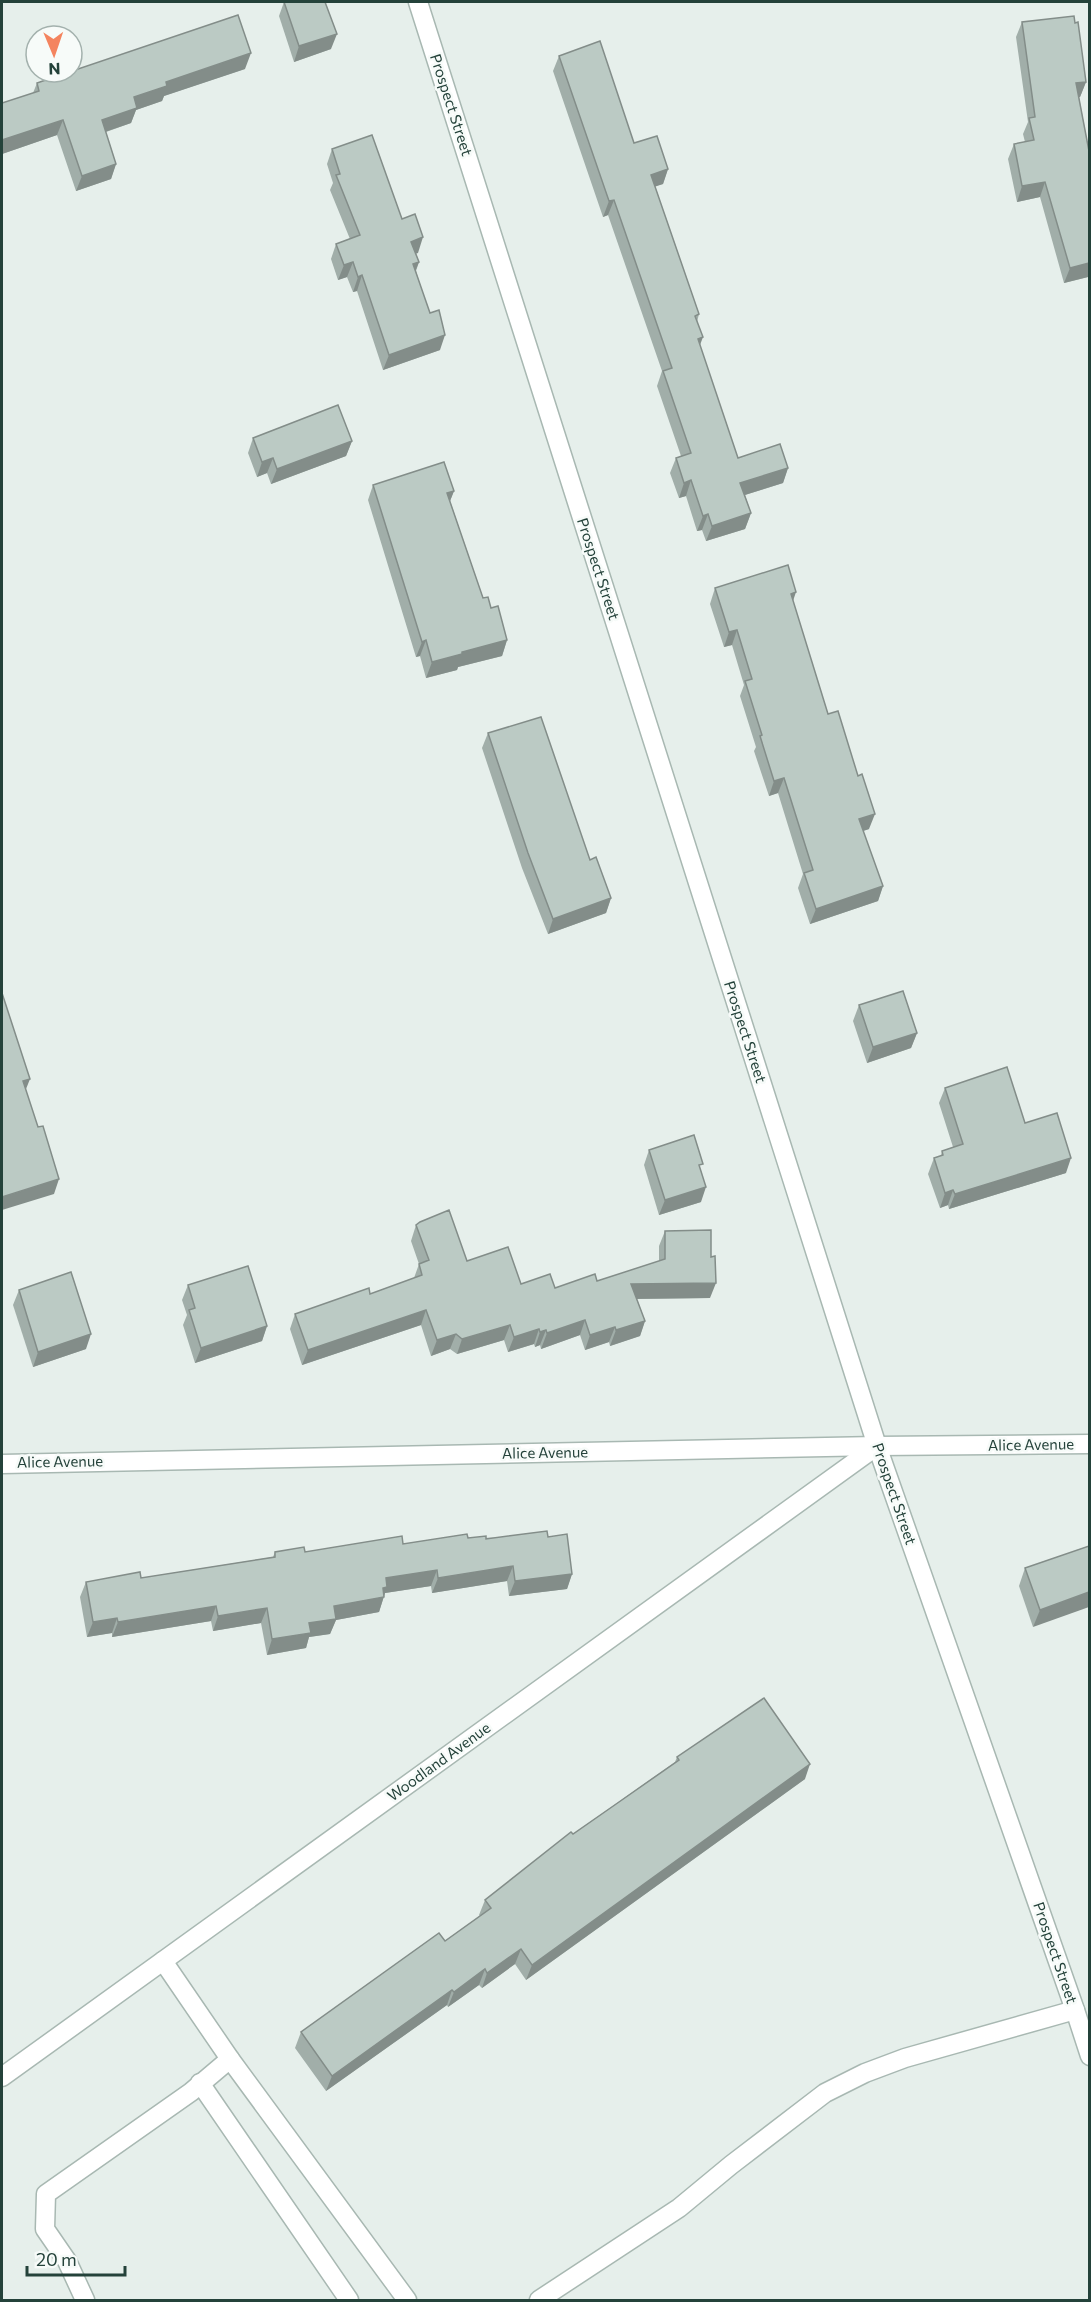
<svg xmlns="http://www.w3.org/2000/svg" width="1091" height="2302" font-family="Commissioner,sans-serif">
  <style>
    .lines { fill: none; stroke-linecap: round; stroke-linejoin: round }
    .minor-casing { stroke: #a8b8b2; stroke-width: 21 }
    .minor { stroke: #fff; stroke-width: 18 }
    .wall { fill: #a1aea9 }
    .shaded-wall { fill: #838d89 }
    .building { fill: #bbcac4; stroke: #838d89; stroke-width: 1.5 }
    .labels { text-anchor: middle; stroke-width: 5; stroke-linejoin: round; paint-order: stroke }
    .street-label { font-size: 15px; fill: #24423a; stroke: #f7fbf9 }
  </style>
  <rect width="100%" height="100%" fill="#e6efeb"/>
  <g class="lines">
    <defs>
      <g id="minor">
        <path d="M 418,2 L 877,1446 L 1075,2010 L 1090,2056"/>
        <path d="M 2,1464 L 877,1446 L 1090,1444"/>
        <path d="M 163,1961 L 230,2059"/>
        <path d="M 2,2077 L 877,1446"/>
        <path d="M 200,2083 L 349,2300"/>
        <path d="M 85,2300 L 67,2261 L 45,2229 L 46,2194 L 191,2092 L 230,2059 L 407,2300"/>
        <path d="M 539,2300 L 679,2208 L 731,2165 L 825,2093 L 865,2073 L 905,2058 L 1075,2010"/>
      </g>
    </defs>
    <use href="#minor" class="minor-casing"/>
    <use href="#minor" class="minor"/>
  </g>
  <g class="wall">
    <path d="M 284,2 L 331,49 L 294,62 L 279,16 Z"/>
    <path d="M 1022,22 L 1086,82 L 1080,97 L 1079,97 L 1089,151 L 1089,280 L 1088,277 L 1064,283 L 1040,197 L 1017,202 L 1008,159 L 1014,144 L 1025,142 L 1023,134 L 1028,122 L 1016,37 Z"/>
    <path d="M 559,56 L 634,143 L 668,169 L 663,184 L 655,186 L 699,314 L 697,322 L 700,345 L 738,458 L 788,468 L 783,483 L 745,495 L 751,513 L 745,529 L 706,541 L 702,530 L 697,531 L 686,496 L 679,498 L 670,473 L 676,458 L 681,456 L 657,386 L 662,371 L 608,215 L 603,217 L 553,71 Z"/>
    <path d="M 245,69 L 164,96 L 162,101 L 136,110 L 131,123 L 106,132 L 116,164 L 111,179 L 76,191 L 57,135 L 2,154 L 2,103 L 33,93 L 37,83 Z"/>
    <path d="M 332,149 L 402,219 L 418,253 L 416,253 L 419,262 L 416,271 L 440,350 L 383,370 L 357,291 L 353,292 L 347,277 L 338,280 L 331,259 L 336,244 L 350,239 L 330,190 L 333,183 L 327,164 Z"/>
    <path d="M 253,438 L 352,441 L 346,456 L 271,484 L 267,473 L 257,477 L 248,453 Z"/>
    <path d="M 373,485 L 454,491 L 450,501 L 483,598 L 491,608 L 507,640 L 502,656 L 458,667 L 457,670 L 426,678 L 420,656 L 416,657 L 368,500 Z"/>
    <path d="M 715,588 L 793,601 L 828,714 L 869,829 L 863,831 L 883,886 L 878,901 L 810,924 L 798,888 L 803,874 L 778,793 L 769,796 L 754,751 L 756,747 L 740,696 L 744,685 L 732,645 L 724,647 L 710,604 Z"/>
    <path d="M 488,733 L 590,860 L 611,898 L 606,913 L 548,934 L 522,868 L 482,748 Z"/>
    <path d="M 859,1005 L 917,1033 L 911,1048 L 867,1063 L 853,1021 Z"/>
    <path d="M 945,1088 L 1025,1123 L 1066,1173 L 949,1209 L 948,1205 L 940,1208 L 928,1174 L 934,1158 L 941,1156 L 942,1151 L 953,1147 L 939,1103 Z"/>
    <path d="M 649,1150 L 701,1170 L 701,1202 L 659,1215 L 644,1165 Z"/>
    <path d="M 416,1225 L 467,1261 L 521,1284 L 555,1288 L 597,1281 L 659,1261 L 659,1246 L 665,1231 L 710,1298 L 637,1299 L 645,1321 L 640,1336 L 610,1346 L 609,1342 L 585,1350 L 580,1335 L 541,1349 L 540,1345 L 535,1347 L 534,1344 L 508,1352 L 504,1340 L 457,1354 L 450,1349 L 431,1356 L 421,1325 L 302,1365 L 290,1329 L 295,1314 L 370,1294 L 414,1278 L 419,1264 L 411,1241 Z"/>
    <path d="M 188,1285 L 267,1326 L 262,1341 L 195,1363 L 183,1325 L 187,1315 L 182,1300 Z"/>
    <path d="M 19,1290 L 86,1349 L 33,1367 L 13,1305 Z"/>
    <path d="M 548,1537 L 572,1574 L 567,1589 L 509,1596 L 507,1581 L 432,1593 L 431,1586 L 385,1593 L 379,1612 L 336,1620 L 330,1634 L 309,1637 L 306,1648 L 267,1655 L 261,1623 L 213,1631 L 211,1621 L 112,1637 L 112,1633 L 87,1637 L 80,1597 L 86,1582 L 141,1578 L 273,1557 L 275,1552 L 305,1552 L 468,1538 Z"/>
    <path d="M 1089,1546 L 1033,1627 L 1019,1586 L 1025,1568 Z"/>
    <path d="M 677,1757 L 805,1779 L 526,1980 L 515,1964 L 482,1988 L 479,1985 L 448,2007 L 447,2005 L 326,2091 L 295,2048 L 301,2032 L 445,1941 L 480,1916 L 479,1915 L 485,1900 L 573,1834 L 675,1762 Z"/>
  </g>
  <g class="shaded-wall">
    <path d="M 337,34 L 331,49 L 294,62 L 299,46 Z"/>
    <path d="M 251,53 L 245,69 L 164,96 L 162,101 L 136,110 L 131,123 L 96,135 L 102,120 L 134,97 L 166,82 Z"/>
    <path d="M 1086,82 L 1080,97 L 1071,98 L 1076,83 Z"/>
    <path d="M 63,120 L 57,135 L 2,154 L 2,140 Z"/>
    <path d="M 116,164 L 111,179 L 76,191 L 82,176 Z"/>
    <path d="M 668,169 L 663,184 L 645,190 L 651,175 Z"/>
    <path d="M 1045,182 L 1040,197 L 1017,202 L 1022,186 Z"/>
    <path d="M 614,200 L 608,215 L 603,217 L 609,201 Z"/>
    <path d="M 423,237 L 418,253 L 406,257 L 411,242 Z"/>
    <path d="M 353,262 L 347,277 L 338,280 L 344,265 Z"/>
    <path d="M 419,262 L 413,277 L 413,264 Z"/>
    <path d="M 1089,263 L 1089,274 L 1088,277 L 1064,283 L 1070,268 Z"/>
    <path d="M 362,275 L 357,291 L 353,292 L 358,277 Z"/>
    <path d="M 445,335 L 440,350 L 383,370 L 389,355 Z"/>
    <path d="M 703,337 L 697,353 L 698,339 Z"/>
    <path d="M 352,441 L 346,456 L 271,484 L 277,469 Z"/>
    <path d="M 273,458 L 267,473 L 257,477 L 262,462 Z"/>
    <path d="M 788,468 L 783,483 L 735,498 L 740,483 Z"/>
    <path d="M 691,480 L 686,496 L 679,498 L 684,483 Z"/>
    <path d="M 454,491 L 448,506 L 447,493 Z"/>
    <path d="M 751,513 L 745,529 L 706,541 L 712,526 Z"/>
    <path d="M 708,514 L 702,530 L 697,531 L 703,516 Z"/>
    <path d="M 796,592 L 791,607 L 791,594 Z"/>
    <path d="M 737,630 L 732,645 L 724,647 L 729,632 Z"/>
    <path d="M 426,640 L 420,656 L 416,657 L 422,642 Z"/>
    <path d="M 507,640 L 502,656 L 458,667 L 457,670 L 426,678 L 432,662 L 462,652 Z"/>
    <path d="M 784,778 L 778,793 L 769,796 L 774,781 Z"/>
    <path d="M 875,814 L 869,829 L 854,834 L 859,819 Z"/>
    <path d="M 883,886 L 878,901 L 810,924 L 816,909 Z"/>
    <path d="M 611,898 L 606,913 L 548,934 L 553,919 Z"/>
    <path d="M 917,1033 L 911,1048 L 867,1063 L 873,1047 Z"/>
    <path d="M 30,1079 L 24,1094 L 23,1081 Z"/>
    <path d="M 1071,1158 L 1066,1173 L 949,1209 L 955,1194 Z"/>
    <path d="M 59,1179 L 54,1194 L 2,1210 L 2,1197 Z"/>
    <path d="M 706,1187 L 701,1202 L 659,1215 L 665,1200 Z"/>
    <path d="M 953,1190 L 948,1205 L 940,1208 L 945,1193 Z"/>
    <path d="M 716,1283 L 710,1298 L 625,1299 L 631,1284 Z"/>
    <path d="M 426,1310 L 421,1325 L 302,1365 L 308,1350 Z"/>
    <path d="M 585,1320 L 580,1335 L 541,1349 L 547,1333 Z"/>
    <path d="M 645,1321 L 640,1336 L 610,1346 L 616,1330 Z"/>
    <path d="M 510,1325 L 504,1340 L 457,1354 L 462,1339 Z"/>
    <path d="M 267,1326 L 262,1341 L 195,1363 L 201,1348 Z"/>
    <path d="M 615,1327 L 609,1342 L 585,1350 L 590,1335 Z"/>
    <path d="M 539,1329 L 534,1344 L 508,1352 L 514,1337 Z"/>
    <path d="M 546,1330 L 540,1345 L 535,1347 L 540,1332 Z"/>
    <path d="M 91,1334 L 86,1349 L 33,1367 L 38,1352 Z"/>
    <path d="M 456,1334 L 450,1349 L 431,1356 L 437,1340 Z"/>
    <path d="M 513,1566 L 507,1581 L 432,1593 L 438,1578 Z"/>
    <path d="M 437,1570 L 431,1586 L 385,1593 L 379,1612 L 336,1620 L 330,1634 L 309,1637 L 306,1648 L 267,1655 L 272,1639 L 386,1578 Z"/>
    <path d="M 572,1574 L 567,1589 L 509,1596 L 515,1581 Z"/>
    <path d="M 1089,1592 L 1089,1607 L 1033,1627 L 1040,1610 Z"/>
    <path d="M 216,1606 L 211,1621 L 112,1637 L 118,1622 Z"/>
    <path d="M 267,1608 L 261,1623 L 213,1631 L 218,1616 Z"/>
    <path d="M 117,1618 L 112,1633 L 87,1637 L 93,1622 Z"/>
    <path d="M 810,1764 L 805,1779 L 526,1980 L 532,1965 Z"/>
    <path d="M 521,1949 L 515,1964 L 482,1988 L 487,1973 Z"/>
    <path d="M 485,1969 L 479,1985 L 448,2007 L 454,1992 Z"/>
    <path d="M 452,1990 L 447,2005 L 326,2091 L 332,2076 Z"/>
  </g>
  <g class="building">
    <path d="M 284,2 L 325,2 L 337,34 L 299,46 Z"/>
    <path d="M 238,15 L 251,53 L 166,82 L 167,86 L 134,97 L 137,108 L 102,120 L 116,164 L 82,176 L 63,120 L 2,140 L 2,103 L 39,91 L 37,83 L 69,72 L 72,72 L 72,71 Z"/>
    <path d="M 1074,16 L 1075,23 L 1078,22 L 1086,82 L 1076,83 L 1089,151 L 1089,263 L 1070,268 L 1045,182 L 1022,186 L 1014,144 L 1034,140 L 1029,118 L 1035,117 L 1022,22 Z"/>
    <path d="M 600,41 L 634,143 L 657,136 L 668,169 L 651,175 L 699,314 L 695,316 L 703,337 L 698,339 L 738,458 L 780,444 L 788,468 L 740,483 L 751,513 L 712,526 L 708,514 L 703,516 L 691,480 L 684,483 L 676,458 L 691,453 L 663,371 L 672,368 L 614,200 L 609,201 L 559,56 Z"/>
    <path d="M 372,135 L 402,219 L 415,214 L 423,237 L 411,242 L 419,262 L 413,264 L 430,313 L 439,310 L 445,335 L 389,355 L 362,275 L 358,277 L 353,262 L 344,265 L 336,244 L 360,235 L 336,175 L 340,174 L 332,149 Z"/>
    <path d="M 338,405 L 352,441 L 277,469 L 273,458 L 262,462 L 253,438 Z"/>
    <path d="M 444,462 L 454,491 L 447,493 L 483,598 L 488,597 L 491,608 L 498,606 L 507,640 L 462,652 L 462,654 L 432,662 L 426,640 L 422,642 L 373,485 Z"/>
    <path d="M 788,565 L 796,592 L 791,594 L 828,714 L 838,711 L 858,776 L 862,774 L 875,814 L 859,819 L 883,886 L 816,909 L 804,873 L 813,870 L 784,778 L 774,781 L 760,736 L 762,735 L 745,681 L 752,679 L 737,630 L 729,632 L 715,588 Z"/>
    <path d="M 541,717 L 590,860 L 596,857 L 611,898 L 553,919 L 528,853 L 488,733 Z"/>
    <path d="M 903,991 L 917,1033 L 873,1047 L 859,1005 Z"/>
    <path d="M 2,993 L 30,1079 L 23,1081 L 38,1127 L 43,1126 L 59,1179 L 2,1197 Z"/>
    <path d="M 1007,1067 L 1025,1123 L 1057,1113 L 1071,1158 L 955,1194 L 953,1190 L 945,1193 L 934,1158 L 943,1155 L 942,1151 L 963,1144 L 945,1088 Z"/>
    <path d="M 694,1135 L 703,1164 L 699,1165 L 706,1187 L 665,1200 L 649,1150 Z"/>
    <path d="M 449,1210 L 467,1261 L 508,1247 L 521,1284 L 550,1274 L 555,1288 L 595,1274 L 597,1281 L 665,1259 L 665,1231 L 711,1230 L 711,1257 L 715,1256 L 716,1283 L 631,1284 L 645,1321 L 616,1330 L 615,1327 L 590,1335 L 585,1320 L 547,1333 L 546,1330 L 540,1332 L 539,1329 L 514,1337 L 510,1325 L 462,1339 L 456,1334 L 437,1340 L 426,1310 L 308,1350 L 295,1314 L 369,1288 L 370,1294 L 422,1275 L 419,1264 L 429,1260 L 416,1225 L 420,1222 Z"/>
    <path d="M 248,1266 L 267,1326 L 201,1348 L 189,1310 L 195,1308 L 188,1285 Z"/>
    <path d="M 71,1272 L 91,1334 L 38,1352 L 19,1290 Z"/>
    <path d="M 547,1531 L 548,1537 L 567,1534 L 572,1574 L 515,1581 L 513,1566 L 438,1578 L 437,1570 L 386,1578 L 387,1587 L 383,1588 L 384,1597 L 334,1606 L 336,1619 L 309,1623 L 311,1633 L 272,1639 L 267,1608 L 218,1616 L 216,1606 L 118,1622 L 117,1618 L 93,1622 L 86,1582 L 140,1572 L 141,1578 L 275,1557 L 275,1552 L 304,1547 L 305,1552 L 402,1536 L 403,1544 L 467,1534 L 468,1538 L 486,1536 L 486,1539 Z"/>
    <path d="M 1089,1546 L 1089,1592 L 1040,1610 L 1025,1568 Z"/>
    <path d="M 764,1698 L 810,1764 L 532,1965 L 521,1949 L 487,1973 L 485,1969 L 454,1992 L 452,1990 L 332,2076 L 301,2032 L 439,1933 L 445,1941 L 491,1908 L 485,1900 L 571,1832 L 573,1834 L 619,1802 L 679,1760 L 677,1757 Z"/>
  </g>
  <g class="labels">
    <g class="street-label">
      <text transform="translate(451 105) rotate(72)" y="5">Prospect Street</text>
      <text transform="translate(598 569) rotate(72)" y="5">Prospect Street</text>
      <text transform="translate(745 1032) rotate(72)" y="5">Prospect Street</text>
      <text transform="translate(1031 1445) rotate(-1)" y="5">Alice Avenue</text>
      <text transform="translate(545 1453) rotate(-1)" y="5">Alice Avenue</text>
      <text transform="translate(60 1462) rotate(-1)" y="5">Alice Avenue</text>
      <text transform="translate(894 1494) rotate(71)" y="5">Prospect Street</text>
      <text transform="translate(439 1762) rotate(-36)" y="5">Woodland Avenue</text>
      <text transform="translate(1055 1953) rotate(71)" y="5">Prospect Street</text>
    </g>
  </g>
  <rect width="1091" height="2302" fill="none" stroke="#24423a" stroke-width="6"/>
  <g transform="translate(54 54) rotate(178)"><circle r="28" fill="#f7fbf9" stroke="#a3b1ad" stroke-width="1.5"/>
  <path d="M0-4.5L10 22L0 15L-10 22Z" fill="#f4845f"/>
  <text y="-9" font-size="16" font-weight="bold" text-anchor="middle" fill="#24423a">N</text>
  </g>
  <path d="M27 2266v9h98v-9" fill="none" stroke="#24423a" stroke-width="3"/>
  <text x="36" y="2266" font-size="18" fill="#24423a" stroke="#f7fbf9" stroke-width="4.5" paint-order="stroke">20 m</text>
</svg>
